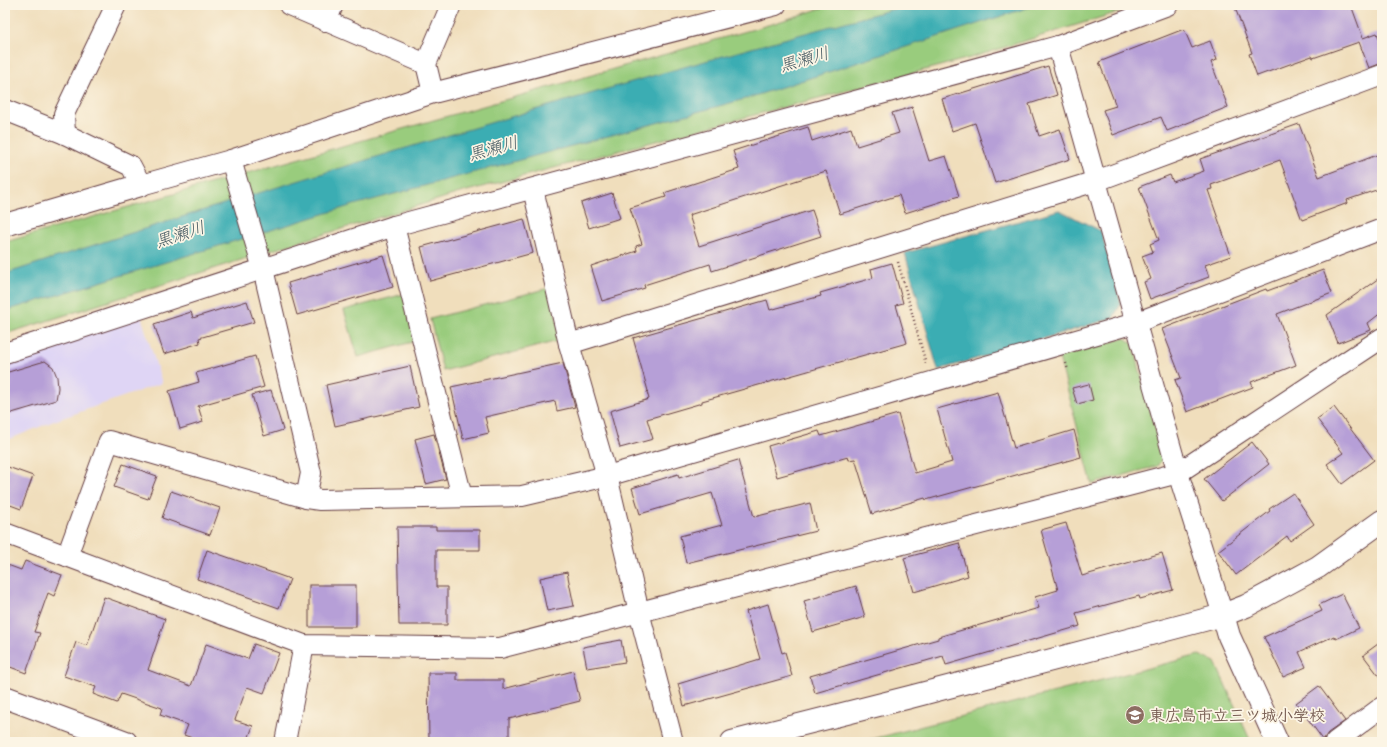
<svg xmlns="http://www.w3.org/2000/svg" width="1387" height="747" font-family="Caveat,'Klee One',sans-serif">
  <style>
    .built { fill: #dfd5f5 }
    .green { fill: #99cc7d; stroke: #727654 }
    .water { fill: #3badb3; stroke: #42666f }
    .building { fill: #b69fd7 }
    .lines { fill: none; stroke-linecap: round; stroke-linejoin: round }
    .street-casing { stroke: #633c41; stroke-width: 22 }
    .secondary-casing { stroke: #633c41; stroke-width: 24 }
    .path { stroke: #633c41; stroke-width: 2.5; stroke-dasharray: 1 3; stroke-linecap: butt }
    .street { stroke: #fff; stroke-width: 20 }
    .secondary { stroke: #fff; stroke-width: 22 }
    .labels { text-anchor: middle; stroke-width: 3.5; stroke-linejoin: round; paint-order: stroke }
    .education-label { font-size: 16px; font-weight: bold; fill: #785e54; stroke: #fcf5e5; text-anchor: start }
    .water-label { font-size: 17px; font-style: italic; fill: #445861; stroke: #fcf5e5 }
  </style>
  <rect width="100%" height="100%" fill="#fcf5e5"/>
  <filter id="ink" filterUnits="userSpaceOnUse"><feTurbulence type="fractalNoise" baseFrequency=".025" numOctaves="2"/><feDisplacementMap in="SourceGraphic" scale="8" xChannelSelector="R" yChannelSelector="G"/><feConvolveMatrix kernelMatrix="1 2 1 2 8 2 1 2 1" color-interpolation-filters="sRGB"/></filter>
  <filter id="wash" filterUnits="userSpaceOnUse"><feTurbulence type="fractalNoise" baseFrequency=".012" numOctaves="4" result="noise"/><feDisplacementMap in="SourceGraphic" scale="16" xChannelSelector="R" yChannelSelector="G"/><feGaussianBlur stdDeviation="0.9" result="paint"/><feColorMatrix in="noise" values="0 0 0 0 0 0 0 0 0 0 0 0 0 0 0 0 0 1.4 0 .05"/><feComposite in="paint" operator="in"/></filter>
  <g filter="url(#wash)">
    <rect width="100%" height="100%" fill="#f0debc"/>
    <path class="built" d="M 141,316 L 162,383 L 54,421 L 5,441 L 5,359 Z"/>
    <g class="green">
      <path d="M 831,5 L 1141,5 L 970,58 L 463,192 L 292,244 L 5,334 L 5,242 L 775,23 Z"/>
      <path d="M 549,288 L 562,340 L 443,371 L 430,319 Z"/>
      <path d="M 404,294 L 416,341 L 358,357 L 344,310 Z"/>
      <path d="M 1125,338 L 1133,344 L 1163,458 L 1157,466 L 1092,484 L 1059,357 Z"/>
      <path d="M 1199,655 L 1215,662 L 1251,742 L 861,742 Z"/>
    </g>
    <g class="water">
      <path d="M 908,5 L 1036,5 L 745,99 L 350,206 L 5,311 L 5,274 C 303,176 605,87 908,5 Z"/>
      <path d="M 1059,210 L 1101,231 L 1121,304 L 1113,318 L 938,370 L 905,253 Z"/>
    </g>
    <g id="blocks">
      <g class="building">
        <path d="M 1234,5 L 1351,5 L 1363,38 L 1377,33 L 1382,46 L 1382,63 L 1369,68 L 1359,42 L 1313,58 L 1312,56 L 1257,76 L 1249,54 L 1252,53 Z"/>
        <path d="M 1184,29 L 1192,48 L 1210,41 L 1217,60 L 1211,62 L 1228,107 L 1167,131 L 1161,117 L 1113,135 L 1103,110 L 1116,106 L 1099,62 Z"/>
        <path d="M 1048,66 L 1057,95 L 1029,104 L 1039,136 L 1060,129 L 1070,159 L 995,183 L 975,123 L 952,131 L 942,99 Z"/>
        <path d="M 912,107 L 929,161 L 946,156 L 959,196 L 905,213 L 899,195 L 840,214 L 826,171 L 689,215 L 699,246 L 812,210 L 821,236 L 712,271 L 710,264 L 644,285 L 645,288 L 602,301 L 591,266 L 637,251 L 636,246 L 642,244 L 630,208 L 666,197 L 664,193 L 739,169 L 733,151 L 808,127 L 812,141 L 851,128 L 857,146 L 899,133 L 892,113 Z"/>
        <path d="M 1299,124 L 1319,177 L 1382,153 L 1382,188 L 1347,200 L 1348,203 L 1302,220 L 1280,160 L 1211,185 L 1212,189 L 1208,190 L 1231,256 L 1205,265 L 1209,277 L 1150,299 L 1144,282 L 1151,279 L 1142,256 L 1153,252 L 1150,244 L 1159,240 L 1139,187 L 1170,175 L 1173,182 L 1204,171 L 1200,159 Z"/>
        <path d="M 612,193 L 620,218 L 589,228 L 581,203 Z"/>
        <path d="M 524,219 L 533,253 L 430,281 L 421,247 Z"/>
        <path d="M 383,255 L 393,287 L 297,315 L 288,283 Z"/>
        <path d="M 892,263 L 903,303 L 896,305 L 907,343 L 702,401 L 702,403 L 647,419 L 653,439 L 620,448 L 610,411 L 649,399 L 647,392 L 648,391 L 633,338 L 767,300 L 770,310 L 821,296 L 820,293 L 873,278 L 871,269 Z"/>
        <path d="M 1323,270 L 1332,293 L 1277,314 L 1296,365 L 1251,382 L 1253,387 L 1187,412 L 1175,380 L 1181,378 L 1162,329 L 1266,289 L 1267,291 Z"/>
        <path d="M 1382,276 L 1382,312 L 1368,323 L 1371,330 L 1338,343 L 1327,315 Z"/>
        <path d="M 247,301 L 254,322 L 199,338 L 200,343 L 164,354 L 154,324 L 191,312 L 193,318 Z"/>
        <path d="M 255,356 L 264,387 L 198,406 L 203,422 L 180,429 L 169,391 L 199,382 L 196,373 Z"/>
        <path d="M 45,361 L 53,367 L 57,377 L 58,388 L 56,400 L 5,415 L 5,373 Z"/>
        <path d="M 563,363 L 575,407 L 557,411 L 555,401 L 485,417 L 489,433 L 463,439 L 451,387 Z"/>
        <path d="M 410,366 L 419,407 L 335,426 L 326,385 Z"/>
        <path d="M 1089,384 L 1093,400 L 1077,404 L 1072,388 Z"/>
        <path d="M 271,390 L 283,430 L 264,436 L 252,395 Z"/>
        <path d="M 998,392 L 1014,448 L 1074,430 L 1081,457 L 926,500 L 925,498 L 872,514 L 855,459 L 849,460 L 848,457 L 777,477 L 768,446 L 819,431 L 821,436 L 898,414 L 915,473 L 952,462 L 937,409 Z"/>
        <path d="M 1334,407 L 1374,460 L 1342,484 L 1327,464 L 1343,453 L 1317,419 Z"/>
        <path d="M 434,434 L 446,479 L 426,484 L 415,439 Z"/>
        <path d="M 1252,442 L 1269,464 L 1222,501 L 1204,479 Z"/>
        <path d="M 738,460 L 754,517 L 810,503 L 816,531 L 686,563 L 680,536 L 722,525 L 712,493 L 640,514 L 632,488 L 678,474 L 679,478 Z"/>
        <path d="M 123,464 L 157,476 L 148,499 L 114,487 Z"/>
        <path d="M 5,466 L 33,476 L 21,509 L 5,503 Z"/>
        <path d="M 171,491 L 220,508 L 210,535 L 162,518 Z"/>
        <path d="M 1293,493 L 1314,524 L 1290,541 L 1287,536 L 1236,575 L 1218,551 L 1270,511 L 1269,509 Z"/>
        <path d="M 1066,523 L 1082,576 L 1162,553 L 1173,590 L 1140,599 L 1139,596 L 1076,613 L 1080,626 L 946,665 L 943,656 L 815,693 L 810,676 L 938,639 L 938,637 L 1039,608 L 1035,597 L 1058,590 L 1041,530 Z"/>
        <path d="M 397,527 L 436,527 L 436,530 L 480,530 L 480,550 L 436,550 L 436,587 L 447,587 L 447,625 L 399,625 Z"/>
        <path d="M 959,543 L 968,576 L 914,592 L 904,558 Z"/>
        <path d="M 207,550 L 290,579 L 279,608 L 197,579 Z"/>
        <path d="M 25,561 L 62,575 L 54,596 L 48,593 L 34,632 L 40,633 L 26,673 L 5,665 L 5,564 L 21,570 Z"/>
        <path d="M 567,572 L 574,606 L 547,611 L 540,578 Z"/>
        <rect x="309" y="585" width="47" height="42"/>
        <path d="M 856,586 L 865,617 L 813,632 L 804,601 Z"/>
        <path d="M 1342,594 L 1359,628 L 1336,639 L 1334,636 L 1299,652 L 1306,667 L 1283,677 L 1264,637 L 1322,611 L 1319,605 Z"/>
        <path d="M 104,597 L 165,619 L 148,670 L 191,686 L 206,644 L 248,659 L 254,644 L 279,653 L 264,693 L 247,687 L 235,720 L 253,726 L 247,742 L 203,742 L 184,735 L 188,725 L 160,715 L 162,708 L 121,694 L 117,703 L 93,694 L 96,687 L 64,676 L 76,642 L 87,646 Z"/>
        <path d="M 768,604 L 782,653 L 785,652 L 792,676 L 684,706 L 678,684 L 760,659 L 746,611 Z"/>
        <path d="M 621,640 L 625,662 L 587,668 L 583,647 Z"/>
        <path d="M 1382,641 L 1382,680 L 1363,655 Z"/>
        <path d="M 573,671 L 580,701 L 509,719 L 509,742 L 429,742 L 428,673 L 457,673 L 457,680 L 503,680 L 503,689 Z"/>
        <path d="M 1319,686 L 1345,721 L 1328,733 L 1325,737 L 1324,741 L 1296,703 Z"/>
      </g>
    </g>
  </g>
  <g filter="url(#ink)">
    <use href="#blocks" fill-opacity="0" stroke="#633c41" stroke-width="1"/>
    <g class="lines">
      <defs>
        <g id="street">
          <path d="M 289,5 L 426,64"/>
          <path d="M 326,22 L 333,5"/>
          <path d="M 1058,46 L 1178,473 L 1223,615"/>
          <path d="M 433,93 L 426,64 L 451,5"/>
          <path d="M 5,110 L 65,134 L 131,166 L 141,185 L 231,160 L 433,93 L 776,5"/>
          <path d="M 65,134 L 64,114 L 116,5"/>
          <path d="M 231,160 L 263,269 L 311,473 L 306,498"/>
          <path d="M 533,189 L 569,344 L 607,476 L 639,612 L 673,742"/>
          <path d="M 394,226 L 462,497"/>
          <path d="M 569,344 L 1096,181 L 1382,75"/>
          <path d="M 5,353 L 394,226 L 1058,46 L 1168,5"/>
          <path d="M 5,533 L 304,645 L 500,648 L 1178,473 L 1382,338"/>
          <path d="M 67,556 L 109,441 L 306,498 L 320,500 L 522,496 L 607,476 L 1135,323 L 1382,229"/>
          <path d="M 285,742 L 304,645"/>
          <path d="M 1335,742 L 1382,707"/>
        </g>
        <g id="secondary">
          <path d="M 5,225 L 141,185"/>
          <path d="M 1223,615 L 1229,636 L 1277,742"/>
          <path d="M 5,697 L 126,742"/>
          <path d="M 732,742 L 910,697 L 1223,615 L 1246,606 L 1318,567 L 1382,521"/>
        </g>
      </defs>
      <use href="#street" class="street-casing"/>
      <use href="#secondary" class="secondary-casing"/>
      <g class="path">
        <path d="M 898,262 L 926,364"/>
        <path d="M 1066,363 L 1068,370"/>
      </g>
      <use href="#street" class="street"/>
      <use href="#secondary" class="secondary"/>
    </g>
  </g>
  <defs>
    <symbol id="school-disc" viewBox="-11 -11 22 22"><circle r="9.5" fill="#8d6e63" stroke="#fcf5e5"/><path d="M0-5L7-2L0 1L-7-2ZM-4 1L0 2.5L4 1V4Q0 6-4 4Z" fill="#fff"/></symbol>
  </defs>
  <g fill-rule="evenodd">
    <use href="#school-disc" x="1124" y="704" width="22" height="22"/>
  </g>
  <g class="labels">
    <g class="education-label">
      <text x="1149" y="721">東広島市立三ツ城小学校</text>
    </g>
    <g class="water-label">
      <text transform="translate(804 59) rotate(-16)" y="6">黒瀬川</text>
      <text transform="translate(493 148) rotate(-15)" y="6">黒瀬川</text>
      <text transform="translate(180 234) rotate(-18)" y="6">黒瀬川</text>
    </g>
  </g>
  <rect width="1387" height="747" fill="none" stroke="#fcf5e5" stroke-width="20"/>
</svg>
